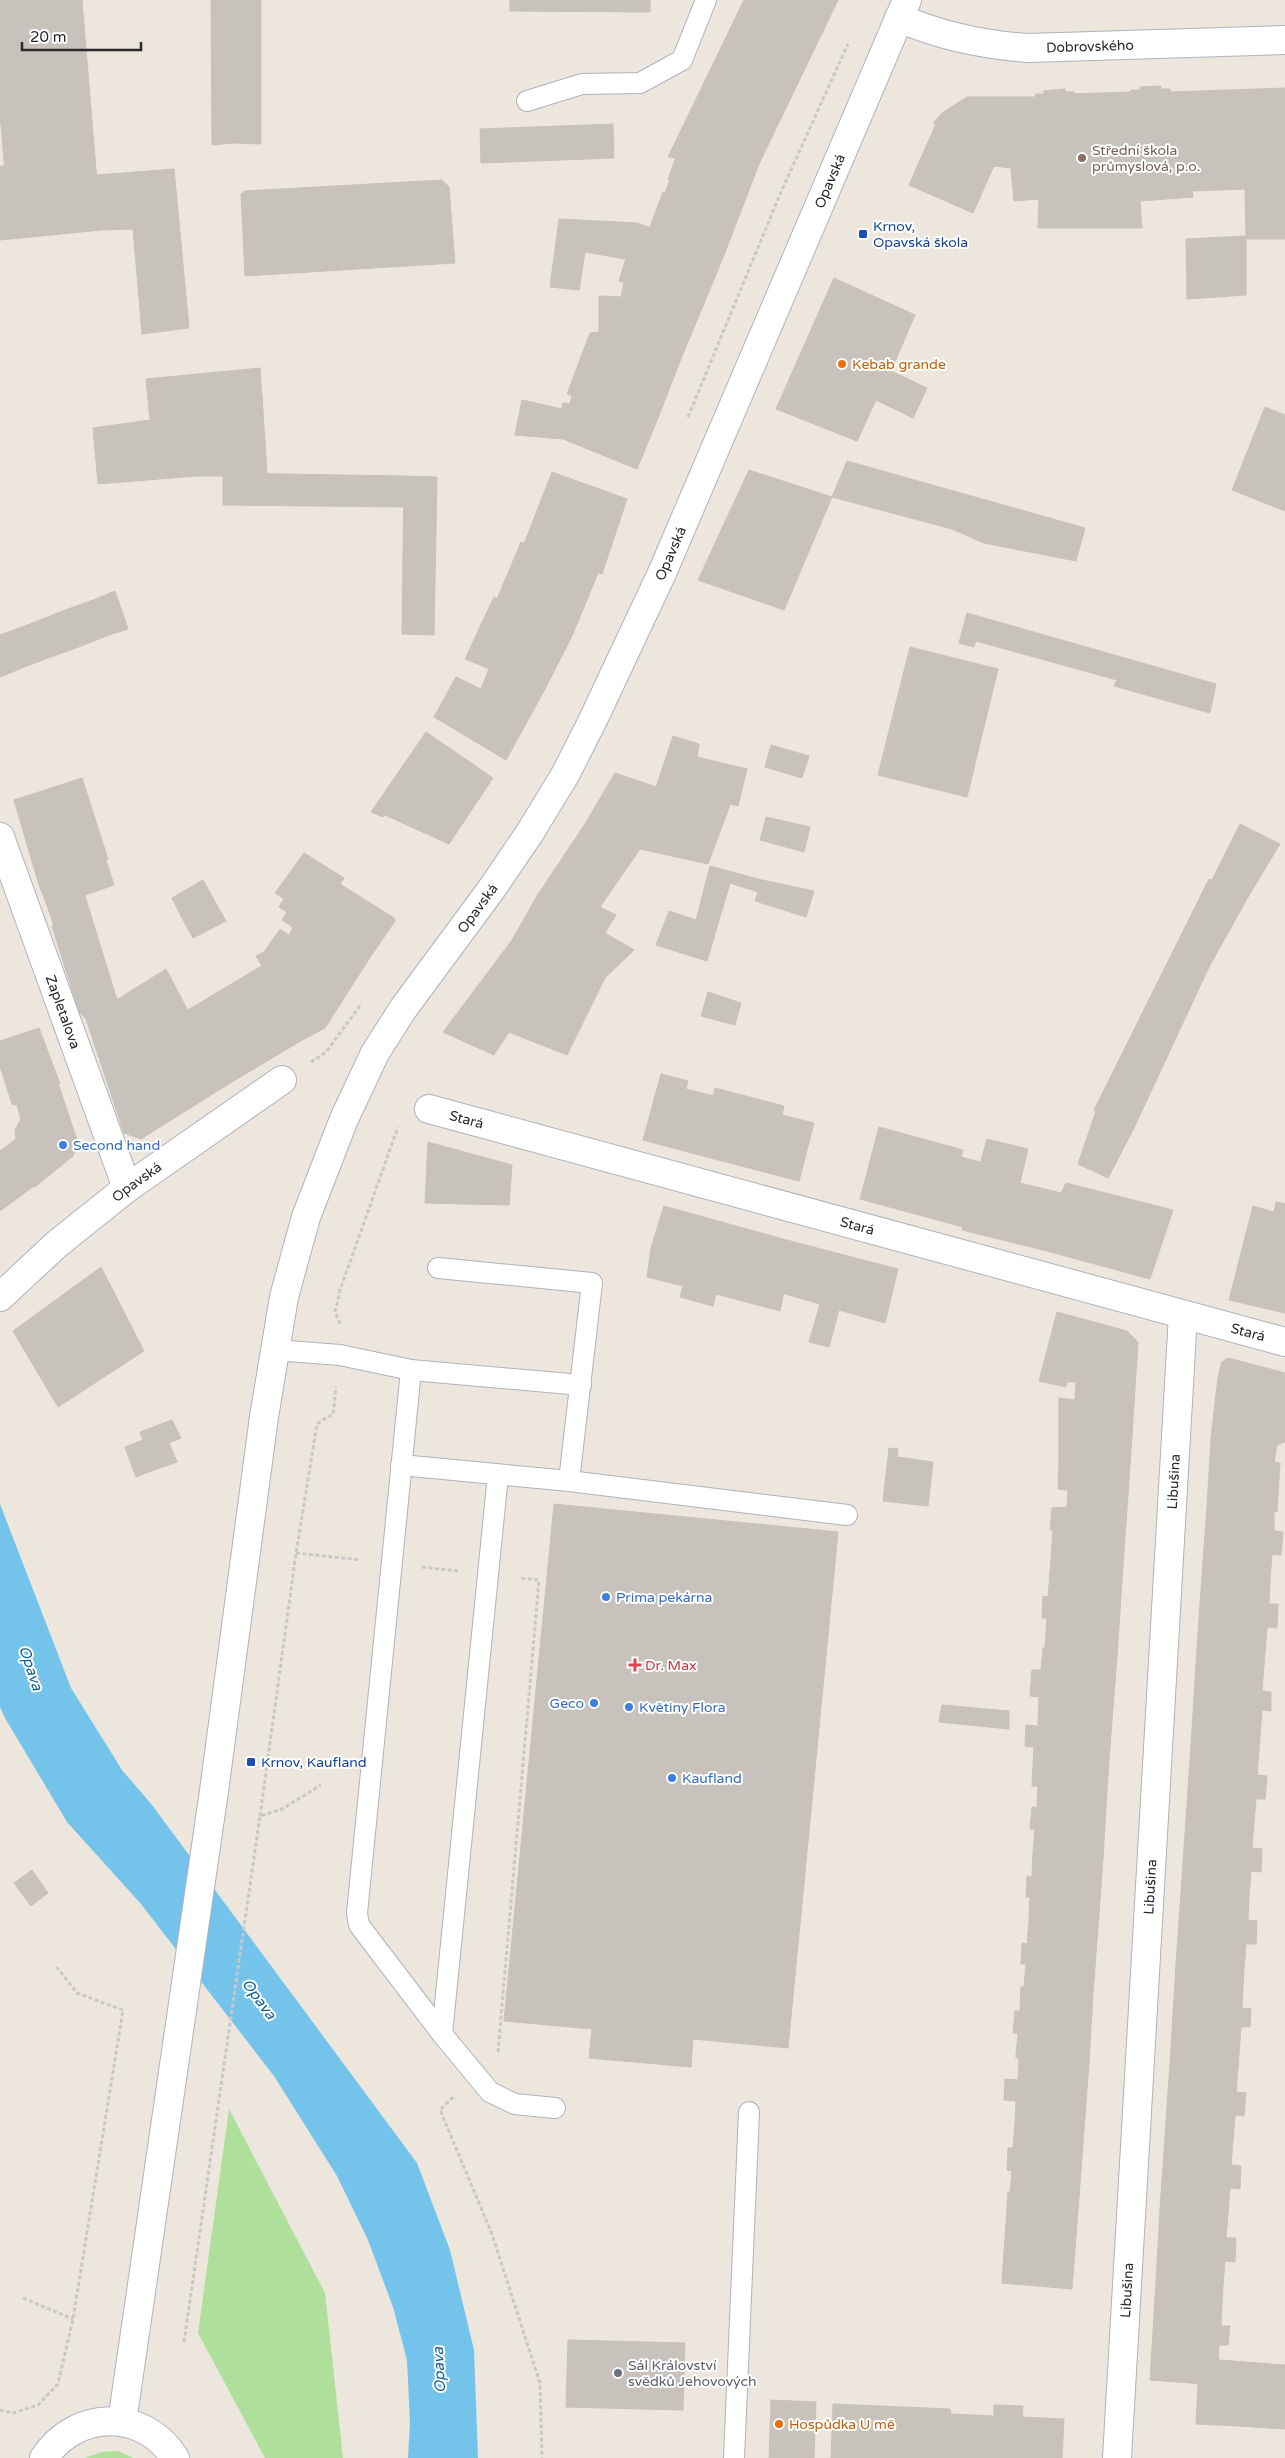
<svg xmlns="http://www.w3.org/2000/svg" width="1285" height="2458" font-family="'Varela Round',sans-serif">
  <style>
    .green { fill: #afe09b }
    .water { fill: #74c3ea }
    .building { fill: #c7c3bc; stroke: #c7c2b6 }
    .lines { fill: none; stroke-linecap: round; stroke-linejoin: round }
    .service-casing { stroke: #b0b2bd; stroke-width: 22 }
    .minor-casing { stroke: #b0b2bd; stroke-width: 30 }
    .secondary-casing { stroke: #b0b2bd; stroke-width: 30 }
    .path { stroke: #c8c8c8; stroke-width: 3; stroke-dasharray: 4 2.5; stroke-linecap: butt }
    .service { stroke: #fff; stroke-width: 20 }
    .minor { stroke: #fff; stroke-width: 28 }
    .secondary { stroke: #fff; stroke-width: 28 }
    .education-dot { fill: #8d6e63; stroke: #fff; stroke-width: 2 }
    .transit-dot { fill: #1a4fb4; stroke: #fff; stroke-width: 2 }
    .food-dot { fill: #e8710a; stroke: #fff; stroke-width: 2 }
    .shop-dot { fill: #3f7fe0; stroke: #fff; stroke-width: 2 }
    .health-dot { fill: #e0444e; stroke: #fff; stroke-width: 2 }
    .worship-dot { fill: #6b7280; stroke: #fff; stroke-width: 2 }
    .labels { text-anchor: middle; stroke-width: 4; stroke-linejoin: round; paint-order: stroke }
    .street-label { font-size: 14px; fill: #2a2a2a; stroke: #fff }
    .education-label { font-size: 14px; fill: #785e54; stroke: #fff; text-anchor: start }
    .transit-label { font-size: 14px; fill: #164399; stroke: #fff; text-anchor: start }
    .food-label { font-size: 14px; fill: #c56008; stroke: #fff; text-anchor: start }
    .shop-label { font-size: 14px; fill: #366cbe; stroke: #fff; text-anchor: start }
    .health-label { font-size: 14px; fill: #be3a42; stroke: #fff; text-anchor: start }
    .worship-label { font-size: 14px; fill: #5b616d; stroke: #fff; text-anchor: start }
    .water-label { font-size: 15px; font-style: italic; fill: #126196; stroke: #fff }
  </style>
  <rect width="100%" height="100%" fill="#ece6dd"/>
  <g class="green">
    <path d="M 229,2109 L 325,2293 L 343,2458 L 265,2458 L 198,2333 Z"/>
    <path d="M 118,2451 L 134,2458 L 85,2458 L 102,2452 Z"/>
  </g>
  <path class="water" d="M 0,1504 L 71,1688 L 122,1770 L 152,1805 L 417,2163 L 450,2250 L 474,2350 L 478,2458 L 408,2458 L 410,2422 L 407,2360 L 393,2307 L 368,2240 L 337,2176 L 274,2076 L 141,1904 L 67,1822 L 5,1718 L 0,1707 Z"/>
  <g class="building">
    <path d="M 0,0 L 82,0 L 101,230 L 11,239 L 0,114 Z"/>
    <path d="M 211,0 L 261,0 L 261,144 L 232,143 L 212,145 Z"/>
    <path d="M 510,0 L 650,0 L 650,12 L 510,11 Z"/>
    <path d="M 744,0 L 838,0 L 759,164 L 668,157 Z"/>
    <path d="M 1161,86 L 1161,89 L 1170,89 L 1170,92 L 1285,88 L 1285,239 L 1246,239 L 1245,189 L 1192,191 L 1193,197 L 1140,201 L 1142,228 L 1038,228 L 1039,199 L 1014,201 L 1011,168 L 994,166 L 973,213 L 909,185 L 936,124 L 933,123 L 942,113 L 967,97 L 1035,97 L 1036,94 L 1044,94 L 1044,91 L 1065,89 L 1065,92 L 1074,92 L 1074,94 L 1130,92 L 1131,90 L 1140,90 L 1140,87 Z"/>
    <path d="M 613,124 L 614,158 L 481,163 L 480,129 Z"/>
    <path d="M 676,157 L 759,164 L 724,255 L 669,236 L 670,234 L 650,227 L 663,192 L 665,193 L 670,180 L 668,179 Z"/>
    <path d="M 0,166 L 5,166 L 11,239 L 0,240 Z"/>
    <path d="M 174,169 L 189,328 L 142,334 L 133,229 L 101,230 L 97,175 Z"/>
    <path d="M 442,180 L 449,187 L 455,263 L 245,276 L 241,194 L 245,191 Z"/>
    <path d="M 559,219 L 637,223 L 625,259 L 585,252 L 579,290 L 550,287 Z"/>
    <path d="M 637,223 L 724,255 L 703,306 L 619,281 Z"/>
    <path d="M 1246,236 L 1246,295 L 1187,299 L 1186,239 Z"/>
    <path d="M 834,278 L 915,315 L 891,371 L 927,388 L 913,418 L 876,400 L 857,441 L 776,409 Z"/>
    <path d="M 624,283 L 703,306 L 682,356 L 626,337 L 599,336 L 599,296 L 621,297 Z"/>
    <path d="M 599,332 L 599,336 L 626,337 L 682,356 L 660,413 L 621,399 L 617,407 L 567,394 L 590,333 Z"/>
    <path d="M 260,368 L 263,411 L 150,420 L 146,379 Z"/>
    <path d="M 572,395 L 617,407 L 621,399 L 660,413 L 637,469 L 563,439 L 515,435 L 522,400 L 562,409 L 563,403 L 570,404 Z"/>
    <path d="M 1265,407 L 1285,415 L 1285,511 L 1232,490 Z"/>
    <path d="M 263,411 L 267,474 L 223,473 L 223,476 L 196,476 L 98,484 L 93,428 L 150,420 Z"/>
    <path d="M 847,461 L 1085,528 L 1076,561 L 984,543 L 952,529 L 832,497 Z"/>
    <path d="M 749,470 L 832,497 L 784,610 L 698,580 Z"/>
    <path d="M 552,472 L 627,499 L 602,574 L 524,544 Z"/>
    <path d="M 223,473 L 404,476 L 404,507 L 223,505 Z"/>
    <path d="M 404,476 L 437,477 L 434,635 L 402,634 Z"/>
    <path d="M 521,542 L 598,573 L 572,636 L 497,599 Z"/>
    <path d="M 115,591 L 128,629 L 109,635 L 96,599 Z"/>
    <path d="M 494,597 L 572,636 L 544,691 L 465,659 Z"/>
    <path d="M 96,599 L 109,635 L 89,643 L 76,606 Z"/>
    <path d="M 76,606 L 89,643 L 68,651 L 55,614 Z"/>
    <path d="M 967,613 L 1216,684 L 1210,713 L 1114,686 L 1117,680 L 976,641 L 974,647 L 959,643 Z"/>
    <path d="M 55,614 L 68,651 L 48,658 L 35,622 Z"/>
    <path d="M 35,622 L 48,658 L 27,666 L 14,630 Z"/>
    <path d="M 14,630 L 27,666 L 5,675 L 0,661 L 0,635 Z"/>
    <path d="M 910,647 L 998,669 L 967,797 L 878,775 Z"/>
    <path d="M 0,661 L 5,675 L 0,677 Z"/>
    <path d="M 489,669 L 544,691 L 506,760 L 434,717 L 456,677 L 481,689 Z"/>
    <path d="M 426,732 L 493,778 L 449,844 L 385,815 L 383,817 L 371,812 Z"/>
    <path d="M 673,736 L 699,744 L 697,757 L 747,769 L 738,806 L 656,787 Z"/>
    <path d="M 771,745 L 809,756 L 802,778 L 765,767 Z"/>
    <path d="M 615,773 L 656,787 L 730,805 L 708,864 L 640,849 L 585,824 Z"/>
    <path d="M 82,778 L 108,859 L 38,882 L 14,800 Z"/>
    <path d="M 766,817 L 810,827 L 804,852 L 760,840 Z"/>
    <path d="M 585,824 L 640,849 L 600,907 L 616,915 L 605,933 L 537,896 Z"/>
    <path d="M 1240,824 L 1280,844 L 1248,897 L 1212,880 Z"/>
    <path d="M 304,853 L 344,878 L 340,884 L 394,918 L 395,921 L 371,956 L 275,893 Z"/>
    <path d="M 106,860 L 114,885 L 48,908 L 38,882 Z"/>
    <path d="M 710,866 L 762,880 L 758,892 L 730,883 L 707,961 L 656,945 L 669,911 L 696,920 Z"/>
    <path d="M 1209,879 L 1248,897 L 1209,967 L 1134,1128 L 1094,1110 Z"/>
    <path d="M 203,880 L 214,900 L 182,918 L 172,898 Z"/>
    <path d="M 762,880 L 814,891 L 806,917 L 755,901 Z"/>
    <path d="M 85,896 L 90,912 L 54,926 L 48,908 Z"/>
    <path d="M 537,896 L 605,933 L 634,950 L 605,978 L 512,940 Z"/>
    <path d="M 284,899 L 371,956 L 355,981 L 289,936 L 293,927 L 282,920 L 287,912 L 279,907 Z"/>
    <path d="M 214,900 L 226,921 L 193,938 L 182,918 Z"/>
    <path d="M 90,912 L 117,1000 L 86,1019 L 79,1012 L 52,926 Z"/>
    <path d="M 280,929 L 355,981 L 325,1028 L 299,1042 L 253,971 L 262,966 L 256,956 L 264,952 Z"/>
    <path d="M 512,940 L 605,978 L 567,1055 L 509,1032 L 494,1055 L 443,1032 Z"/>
    <path d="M 166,969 L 227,1085 L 141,1139 L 124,1133 L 86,1019 Z"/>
    <path d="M 253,971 L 299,1042 L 227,1085 L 188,1010 Z"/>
    <path d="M 708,992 L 741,1003 L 735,1025 L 701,1016 Z"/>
    <path d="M 39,1028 L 60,1084 L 58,1083 L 15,1098 L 16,1105 L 12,1104 L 0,1066 L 0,1041 Z"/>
    <path d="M 661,1074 L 688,1081 L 686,1089 L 713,1096 L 699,1155 L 643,1140 Z"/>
    <path d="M 58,1083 L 78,1143 L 73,1156 L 35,1187 L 16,1139 L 15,1130 L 21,1119 L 15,1098 Z"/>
    <path d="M 715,1088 L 784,1106 L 782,1115 L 814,1123 L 799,1181 L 699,1155 Z"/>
    <path d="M 1096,1111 L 1134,1128 L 1108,1178 L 1078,1164 Z"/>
    <path d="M 879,1127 L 963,1150 L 961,1157 L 980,1162 L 963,1227 L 860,1199 Z"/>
    <path d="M 16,1139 L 34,1186 L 0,1211 L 0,1151 Z"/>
    <path d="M 987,1139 L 1028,1149 L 1020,1183 L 1061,1193 L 1043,1250 L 962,1230 Z"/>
    <path d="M 428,1142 L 512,1165 L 509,1205 L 425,1203 Z"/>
    <path d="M 1066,1183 L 1173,1210 L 1150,1279 L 1043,1250 L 1061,1193 Z"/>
    <path d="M 1276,1202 L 1285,1204 L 1285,1313 L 1229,1300 L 1253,1206 L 1274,1212 Z"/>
    <path d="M 664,1206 L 794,1242 L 780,1311 L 716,1294 L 713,1306 L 680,1297 L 683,1286 L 647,1277 L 651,1248 Z"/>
    <path d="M 794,1242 L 898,1269 L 885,1323 L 839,1310 L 829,1347 L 809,1342 L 820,1304 L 782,1293 Z"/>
    <path d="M 101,1267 L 144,1351 L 58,1407 L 13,1331 Z"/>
    <path d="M 1057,1312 L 1127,1331 L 1138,1342 L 1130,1466 L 1059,1462 L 1059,1398 L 1075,1400 L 1076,1382 L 1067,1382 L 1066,1387 L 1039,1381 Z"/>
    <path d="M 1228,1358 L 1278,1371 L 1285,1442 L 1277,1445 L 1274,1462 L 1280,1463 L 1277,1512 L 1207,1507 L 1211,1438 L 1218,1377 L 1222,1362 Z"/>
    <path d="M 1278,1371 L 1285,1373 L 1285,1435 Z"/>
    <path d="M 172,1420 L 181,1438 L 169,1443 L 177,1462 L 154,1470 L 140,1432 Z"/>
    <path d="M 143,1440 L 154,1470 L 136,1477 L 125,1447 Z"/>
    <path d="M 889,1448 L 898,1449 L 897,1457 L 933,1462 L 928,1506 L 883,1501 Z"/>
    <path d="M 1059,1462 L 1130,1466 L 1122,1580 L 1050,1573 L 1053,1530 L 1050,1530 L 1052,1508 L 1067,1507 L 1068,1490 L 1058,1489 Z"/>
    <path d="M 554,1504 L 838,1532 L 788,2048 L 693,2039 L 691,2067 L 589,2058 L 592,2029 L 504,2021 Z"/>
    <path d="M 1207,1507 L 1274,1511 L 1274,1531 L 1283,1532 L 1281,1555 L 1272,1554 L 1270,1580 L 1202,1576 Z"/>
    <path d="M 1050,1573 L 1122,1580 L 1117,1657 L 1045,1648 L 1047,1618 L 1042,1618 L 1043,1596 L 1048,1597 Z"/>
    <path d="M 1202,1576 L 1270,1580 L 1269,1604 L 1278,1604 L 1277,1628 L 1267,1627 L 1265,1653 L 1197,1648 Z"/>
    <path d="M 1043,1648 L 1117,1657 L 1111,1733 L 1038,1725 L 1039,1697 L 1030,1696 L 1032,1670 L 1041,1670 Z"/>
    <path d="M 1197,1648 L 1265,1653 L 1262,1691 L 1271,1692 L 1271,1711 L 1262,1710 L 1259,1751 L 1191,1746 Z"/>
    <path d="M 942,1705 L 1009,1711 L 1009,1729 L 939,1722 Z"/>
    <path d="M 1026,1725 L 1111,1733 L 1107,1790 L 1032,1784 L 1034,1747 L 1025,1746 Z"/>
    <path d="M 1191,1746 L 1259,1751 L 1257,1775 L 1267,1776 L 1265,1799 L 1256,1799 L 1254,1823 L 1186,1819 Z"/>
    <path d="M 1032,1784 L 1107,1790 L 1103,1859 L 1033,1853 L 1035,1829 L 1030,1829 L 1032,1807 L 1037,1808 L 1038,1786 L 1032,1786 Z"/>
    <path d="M 1186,1819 L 1254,1823 L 1252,1848 L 1262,1849 L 1261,1872 L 1251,1871 L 1249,1896 L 1181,1892 Z"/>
    <path d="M 1033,1853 L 1103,1859 L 1098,1927 L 1029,1921 L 1030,1897 L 1026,1897 L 1027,1876 L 1032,1877 Z"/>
    <path d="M 32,1870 L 48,1893 L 31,1906 L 14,1883 Z"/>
    <path d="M 1181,1892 L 1249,1896 L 1248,1920 L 1257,1921 L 1256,1944 L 1246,1944 L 1244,1969 L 1176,1964 Z"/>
    <path d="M 1029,1921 L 1098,1927 L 1093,1994 L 1021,1987 L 1024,1987 L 1026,1964 L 1021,1964 L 1022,1943 L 1027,1944 Z"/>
    <path d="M 1176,1964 L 1244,1969 L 1242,2008 L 1251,2009 L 1250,2027 L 1241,2027 L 1238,2068 L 1170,2064 Z"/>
    <path d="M 1021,1987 L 1093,1994 L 1089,2062 L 1016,2055 L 1018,2033 L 1013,2033 L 1015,2011 L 1020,2011 Z"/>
    <path d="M 1016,2055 L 1089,2062 L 1084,2130 L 1015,2124 L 1016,2101 L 1004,2100 L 1005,2079 L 1018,2080 L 1019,2058 L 1016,2058 Z"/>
    <path d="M 1170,2064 L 1238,2068 L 1236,2092 L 1246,2093 L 1244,2116 L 1235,2115 L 1233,2141 L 1165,2136 Z"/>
    <path d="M 1015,2124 L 1084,2130 L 1079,2197 L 1010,2192 L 1012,2171 L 1007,2170 L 1008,2148 L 1013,2148 Z"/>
    <path d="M 1165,2136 L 1233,2141 L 1231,2165 L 1241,2166 L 1240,2189 L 1230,2188 L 1228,2214 L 1160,2209 Z"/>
    <path d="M 1008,2192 L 1079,2197 L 1072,2289 L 1002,2283 Z"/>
    <path d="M 1160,2209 L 1228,2214 L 1226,2238 L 1236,2238 L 1235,2262 L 1225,2261 L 1223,2286 L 1156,2282 Z"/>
    <path d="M 1156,2282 L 1223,2286 L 1221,2326 L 1230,2326 L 1228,2345 L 1219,2345 L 1217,2385 L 1150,2380 Z"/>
    <path d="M 568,2340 L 685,2343 L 683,2410 L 566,2407 Z"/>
    <path d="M 1219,2360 L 1245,2362 L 1239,2426 L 1196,2424 L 1198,2384 L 1217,2385 Z"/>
    <path d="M 1245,2362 L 1285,2365 L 1285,2429 L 1239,2426 Z"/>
    <path d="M 771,2400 L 816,2402 L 814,2458 L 769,2458 Z"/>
    <path d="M 833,2404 L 950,2409 L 946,2458 L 831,2458 Z"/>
    <path d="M 994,2405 L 1023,2406 L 1022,2417 L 1064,2419 L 1062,2458 L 946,2458 L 950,2409 L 951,2414 L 994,2416 Z"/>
  </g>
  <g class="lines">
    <defs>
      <g id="service">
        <path d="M 527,101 L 582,84 L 640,83 L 682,60 L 706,0"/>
        <path d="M 438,1268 L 592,1283 L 569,1481"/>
        <path d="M 275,1350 L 340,1355 L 411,1370 L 581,1385"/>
        <path d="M 411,1370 L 357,1913 L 359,1925 L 442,2034 L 490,2092 L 515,2104 L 555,2108"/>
        <path d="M 401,1465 L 569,1481 L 847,1515"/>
        <path d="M 442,2034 L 498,1475"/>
        <path d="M 734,2458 L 749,2112"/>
      </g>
      <g id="minor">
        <path id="s1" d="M 899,18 C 941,36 983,45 1028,48 L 1285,40"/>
        <path id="s2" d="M 0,837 L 127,1188"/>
        <path id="s3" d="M 429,1109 L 1285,1342"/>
        <path id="s4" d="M 0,1297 L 57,1244 L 127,1188 L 282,1080"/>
        <path id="s5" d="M 1117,2458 L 1183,1315"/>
      </g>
      <g id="secondary">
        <path id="s6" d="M 122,2422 L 214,1791 L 264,1417 L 284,1297 L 306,1217 L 344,1119 L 375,1053 L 403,1009 L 493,887 L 529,834 L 565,775 L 591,724 L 662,573 L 907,0"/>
        <path d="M 44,2458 C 76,2410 143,2408 175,2458"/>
      </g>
    </defs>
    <use href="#service" class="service-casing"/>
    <use href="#minor" class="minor-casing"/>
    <use href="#secondary" class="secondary-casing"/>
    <g class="path">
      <path d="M 688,417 L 781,192 L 848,44"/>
      <path d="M 311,1062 L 326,1052 L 362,1003"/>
      <path d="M 340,1324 L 335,1312 L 340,1290 L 398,1127"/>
      <path d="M 296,1553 L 361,1560"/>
      <path d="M 422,1567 L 458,1571"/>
      <path d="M 260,1816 L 296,1553 L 317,1424 L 327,1417 L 333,1415 L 336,1387"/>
      <path d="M 498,2052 L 539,1580 L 519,1578"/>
      <path d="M 453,2097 L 440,2110 L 492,2234 L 540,2383 L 542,2458"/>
      <path d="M 23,2298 L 73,2319"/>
      <path d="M 184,2342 L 260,1816 L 282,1809 L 321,1785"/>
      <path d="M 0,2410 L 13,2413 L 38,2405 L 58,2384 L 73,2319 L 123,2010 L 77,1993 L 55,1965"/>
    </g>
    <use href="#service" class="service"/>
    <use href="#minor" class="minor"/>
    <use href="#secondary" class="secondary"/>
  </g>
  <circle class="education-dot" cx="1082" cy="158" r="5"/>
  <g class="transit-dot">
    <rect x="858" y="229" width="10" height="10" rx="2.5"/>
    <rect x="246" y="1757" width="10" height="10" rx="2.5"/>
  </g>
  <g class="food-dot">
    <circle cx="842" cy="364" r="5"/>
    <circle cx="779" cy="2424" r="5"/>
  </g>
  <g class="shop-dot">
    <circle cx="63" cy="1145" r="5"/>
    <circle cx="606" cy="1597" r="5"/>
    <circle cx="594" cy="1703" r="5"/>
    <circle cx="629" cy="1707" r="5"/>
    <circle cx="672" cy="1778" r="5"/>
  </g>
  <path class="health-dot" d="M632.5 1657.5h5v5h5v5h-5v5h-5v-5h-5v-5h5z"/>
  <circle class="worship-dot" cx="618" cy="2373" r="5"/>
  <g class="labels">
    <g class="street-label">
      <text dy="5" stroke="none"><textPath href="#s1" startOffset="195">Dobrovského</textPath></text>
      <text dy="5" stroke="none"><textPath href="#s6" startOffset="2385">Opavská</textPath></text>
      <text dy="5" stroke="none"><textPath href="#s6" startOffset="1980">Opavská</textPath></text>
      <text dy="5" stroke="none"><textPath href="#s6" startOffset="1575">Opavská</textPath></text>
      <text dy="5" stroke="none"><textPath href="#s2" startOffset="186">Zapletalova</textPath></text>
      <text dy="5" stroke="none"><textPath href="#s3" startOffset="39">Stará</textPath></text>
      <text dy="5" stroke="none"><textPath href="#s4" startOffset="179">Opavská</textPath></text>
      <text dy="5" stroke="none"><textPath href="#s3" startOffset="444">Stará</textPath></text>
      <text dy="5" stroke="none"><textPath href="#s3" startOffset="849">Stará</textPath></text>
      <text dy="5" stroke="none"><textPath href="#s5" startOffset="978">Libušina</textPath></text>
      <text dy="5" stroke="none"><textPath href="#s5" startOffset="572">Libušina</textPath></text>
      <text dy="5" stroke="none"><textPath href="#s5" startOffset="168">Libušina</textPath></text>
    </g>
    <g class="education-label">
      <text x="1092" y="155">Střední škola<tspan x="1092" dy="16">průmyslová, p.o.</tspan></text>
    </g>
    <g class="transit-label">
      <text x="873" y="231">Krnov,<tspan x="873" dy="16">Opavská škola</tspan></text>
      <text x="261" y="1767">Krnov, Kaufland</text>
    </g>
    <g class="food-label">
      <text x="852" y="369">Kebab grande</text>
      <text x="789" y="2429">Hospůdka U mě</text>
    </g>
    <g class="shop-label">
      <text x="73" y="1150">Second hand</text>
      <text x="616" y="1602">Prima pekárna</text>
      <text x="584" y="1708" text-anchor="end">Geco</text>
      <text x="639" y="1712">Květiny Flora</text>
      <text x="682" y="1783">Kaufland</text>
    </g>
    <g class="health-label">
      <text x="645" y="1670">Dr. Max</text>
    </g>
    <g class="worship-label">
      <text x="628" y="2370">Sál Království<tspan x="628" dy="16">svědků Jehovových</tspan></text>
    </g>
    <g class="water-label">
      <text transform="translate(31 1668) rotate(72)" y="5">Opava</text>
      <text transform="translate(259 1999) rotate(53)" y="5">Opava</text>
      <text transform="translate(439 2370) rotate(-93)" y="5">Opava</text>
    </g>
  </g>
  <path d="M22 42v8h119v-8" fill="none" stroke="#2a2a2a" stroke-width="2.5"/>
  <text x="30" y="42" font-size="15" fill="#2a2a2a" stroke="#ffffff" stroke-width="4" paint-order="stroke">20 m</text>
</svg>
